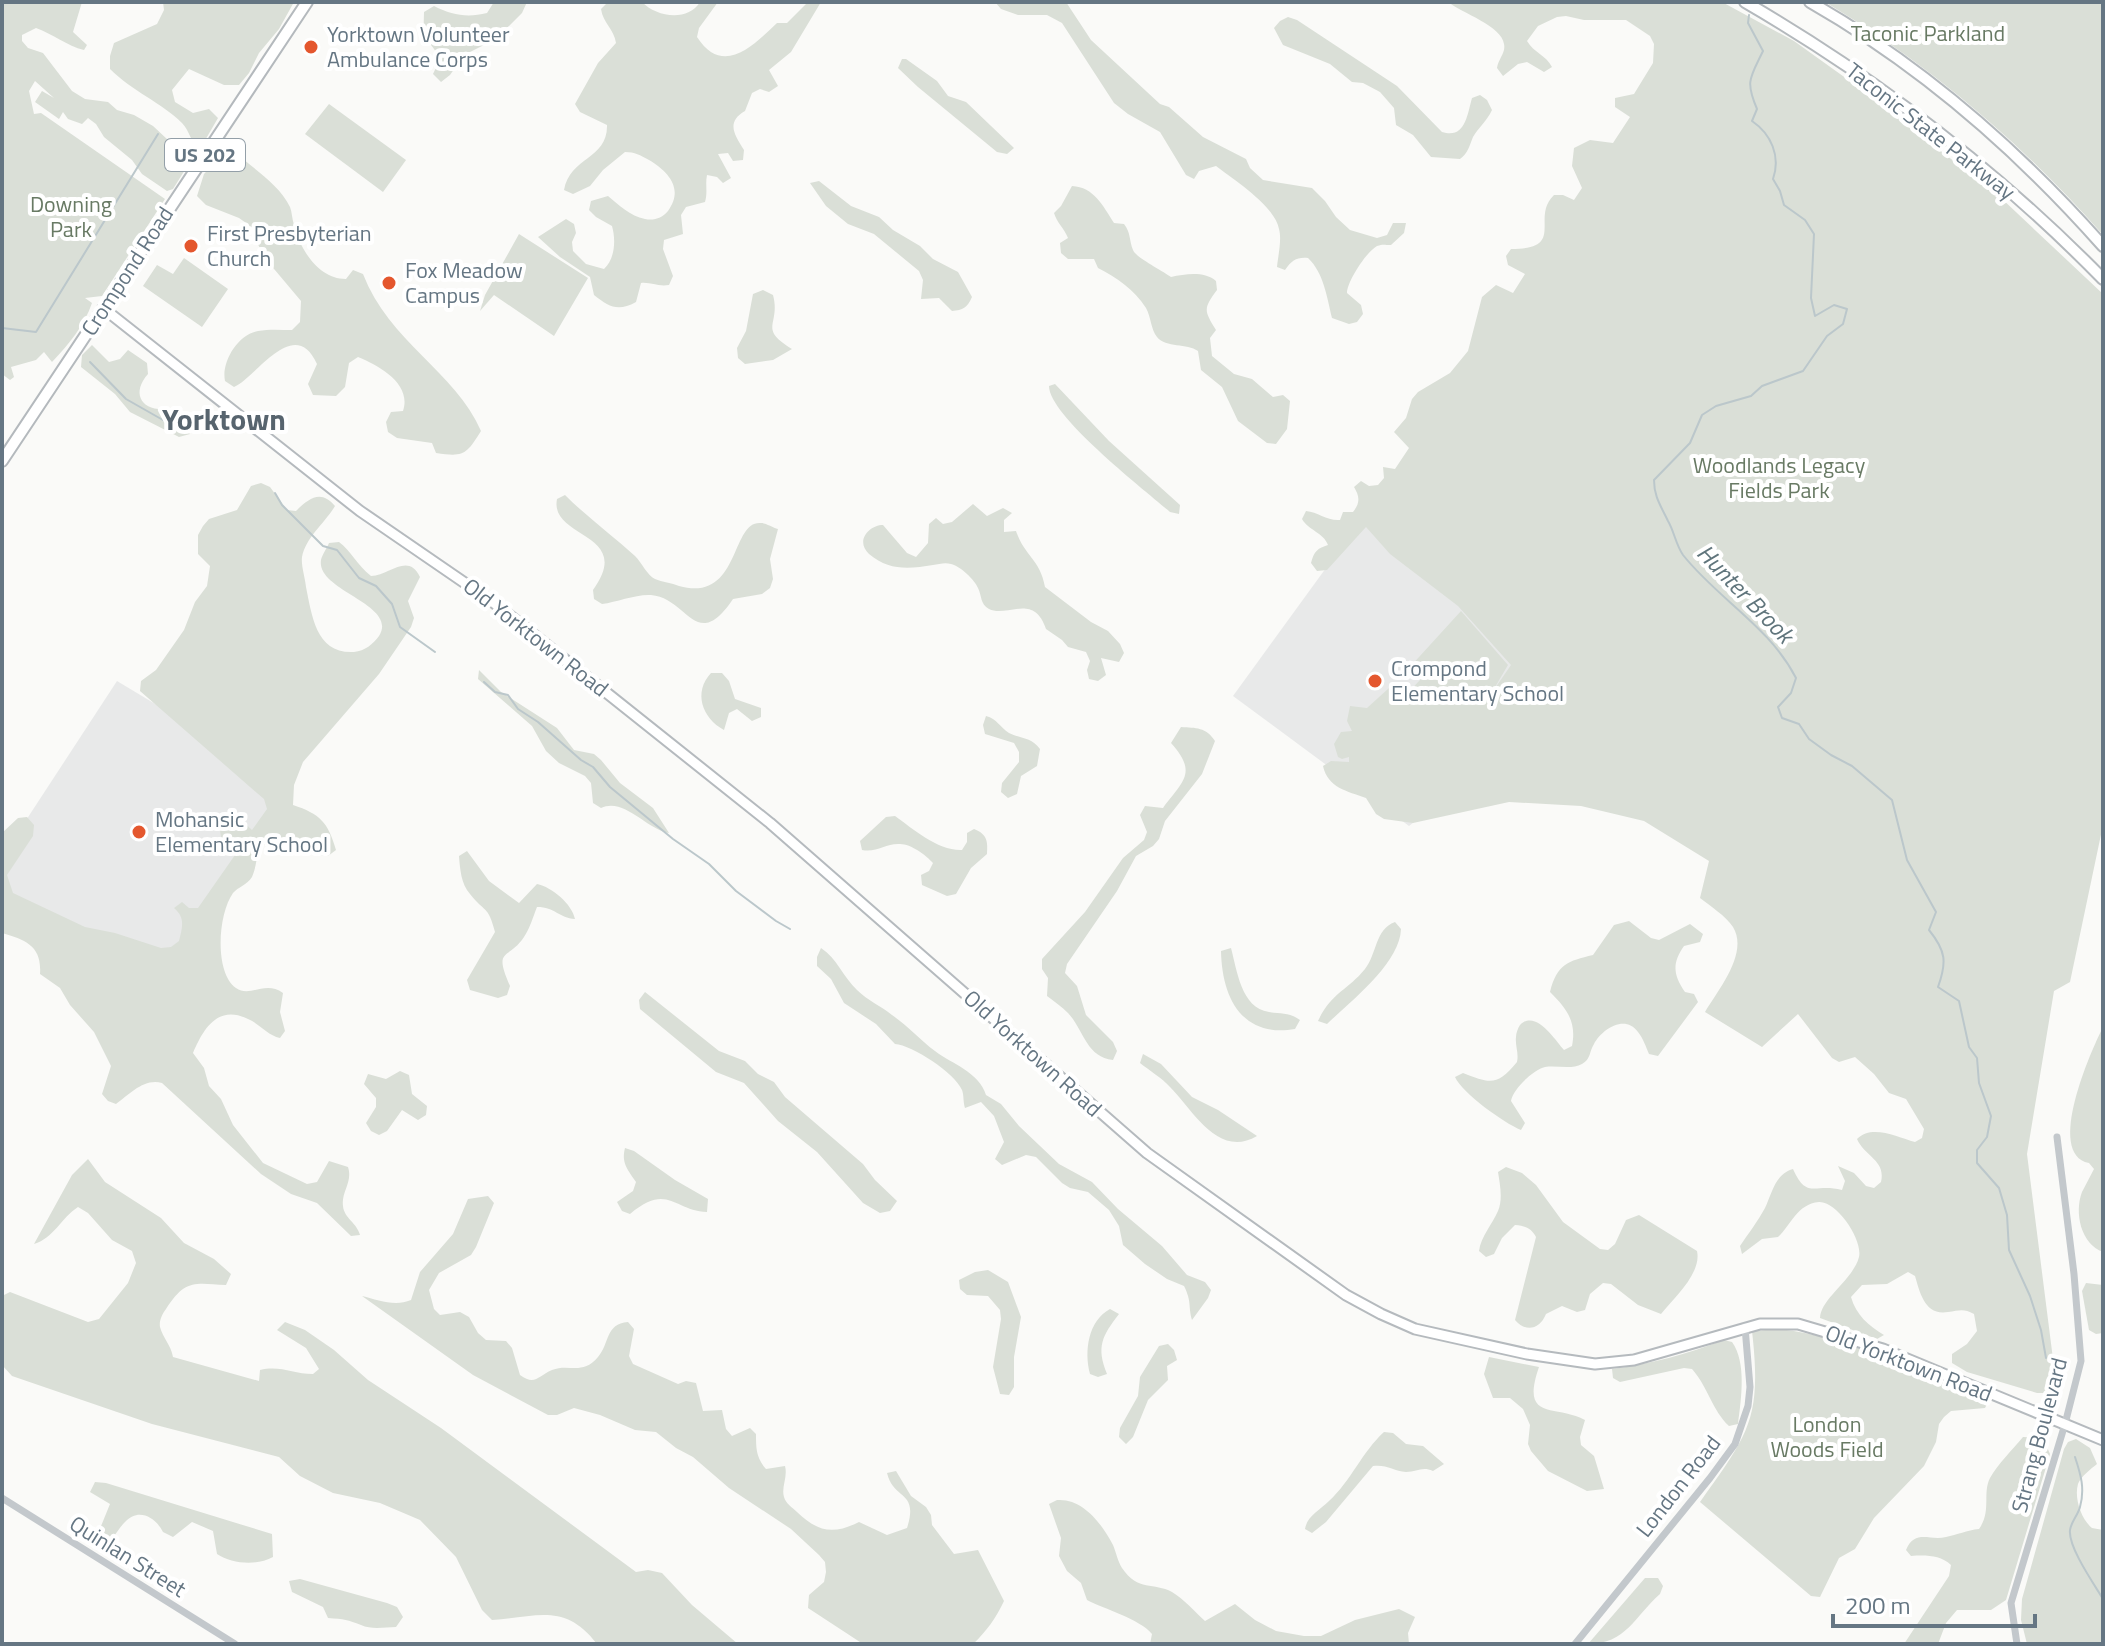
<svg xmlns="http://www.w3.org/2000/svg" width="2105" height="1646" font-family="'Titillium Web',sans-serif">
  <style>
    .built { fill: #e8e9e9 }
    .green { fill: #dadfd7 }
    .lines { fill: none; stroke-linecap: round; stroke-linejoin: round }
    .stream { stroke: #bbc7cb; stroke-width: 2 }
    .major-casing { stroke: #b5babe; stroke-width: 13 }
    .highway-casing { stroke: #b4b9bd; stroke-width: 14 }
    .minor { stroke: #c3c8cc; stroke-width: 7 }
    .major { stroke: #fff; stroke-width: 9 }
    .highway { stroke: #fff; stroke-width: 10 }
    .poi-dot { fill: #e4572e; stroke: #fff; stroke-width: 3 }
    .labels { text-anchor: middle; stroke-width: 8; stroke-linejoin: round; paint-order: stroke }
    .shield { fill: #fff; stroke: #939fa8; stroke-width: 2 }
    .shield-label { font-size: 20px; font-weight: bold; fill: #657683 }
    .park-label { font-size: 22px; fill: #687a64; stroke: #fff }
    .poi-label { font-size: 22px; fill: #657683; stroke: #fff; text-anchor: start }
    .street-label { font-size: 22px; fill: #657683; stroke: #fff }
    .water-label { font-size: 24px; font-style: italic; fill: #60757c; stroke: #fff }
    .district-label { font-size: 30px; font-weight: bold; fill: #57646e; stroke: #fff }
  </style>
  <rect width="100%" height="100%" fill="#fafaf8"/>
  <g class="built">
    <path d="M 1366,513 L 1464,603 L 1515,666 L 1418,819 L 1409,826 L 1233,696 Z"/>
    <path d="M 117,681 L 172,714 L 276,807 L 171,964 L 2,905 L 2,857 Z"/>
  </g>
  <g class="green">
    <path d="M 2,2 L 82,2 L 73,32 L 87,45 L 84,50 C 67,46 53,34 36,28 L 22,35 L 22,41 L 28,48 L 43,53 L 72,91 L 85,99 L 108,102 L 117,110 L 134,115 L 153,126 L 183,154 L 188,149 L 193,157 L 173,189 L 167,191 L 142,174 L 132,160 L 104,137 L 96,124 L 88,118 L 82,124 L 68,119 L 63,112 L 59,119 L 35,102 L 42,91 L 54,98 L 35,81 L 29,91 L 34,114 L 41,113 L 165,199 L 102,296 L 85,298 L 92,303 C 84,326 69,344 52,362 L 44,352 L 36,360 L 11,367 L 14,377 L 10,380 L 2,374 Z"/>
    <path d="M 163,2 L 294,2 L 279,29 L 259,53 L 249,73 L 239,85 L 224,85 L 189,69 L 172,90 L 175,102 L 193,113 L 209,109 L 218,118 L 200,149 C 190,142 190,131 182,123 C 162,103 132,91 110,69 L 110,56 L 114,43 L 157,24 L 164,10 Z"/>
    <path d="M 494,2 L 527,2 L 522,13 L 496,39 L 464,55 L 450,75 L 441,82 L 433,74 C 446,50 430,52 425,32 C 423,26 424,18 424,12 L 434,6 C 452,15 467,18 487,13 Z"/>
    <path d="M 608,2 L 642,2 C 656,17 688,22 700,2 L 718,2 L 699,28 L 697,37 C 723,77 753,46 777,23 L 787,23 L 808,2 L 821,2 L 791,52 L 769,70 L 778,86 L 769,92 L 760,89 L 752,93 L 745,111 C 726,122 734,134 744,150 L 743,160 L 733,161 L 728,153 L 718,154 L 731,178 L 723,183 L 717,177 L 707,175 C 705,185 708,192 705,202 L 686,207 L 681,215 L 683,234 L 664,240 L 663,249 L 673,276 L 669,285 C 658,287 651,282 641,283 L 636,302 C 618,312 609,307 594,295 L 590,277 L 560,257 L 538,237 L 566,219 L 574,224 L 576,233 L 572,242 L 573,251 L 586,264 L 604,269 C 615,259 616,240 612,226 L 596,217 L 589,210 L 591,201 L 608,196 C 619,205 630,216 645,219 C 654,221 662,218 668,211 C 684,189 669,172 649,160 C 640,155 635,152 625,152 L 603,170 L 590,186 L 573,194 L 564,190 C 570,157 608,159 607,125 L 580,112 L 575,104 L 598,63 L 616,43 C 614,29 603,23 601,9 Z"/>
    <path d="M 995,2 L 1066,2 L 1091,40 L 1160,104 L 1169,107 L 1203,137 L 1246,159 L 1250,168 L 1263,180 L 1312,188 L 1325,201 L 1336,217 L 1350,230 L 1377,238 L 1387,235 L 1393,223 L 1406,223 L 1404,233 L 1391,245 C 1384,245 1383,244 1377,246 C 1366,252 1347,282 1347,293 L 1361,305 L 1363,314 L 1357,322 L 1349,324 L 1332,318 C 1327,298 1324,273 1308,258 C 1297,257 1292,260 1285,270 L 1277,267 C 1278,256 1282,240 1279,229 C 1275,206 1233,179 1216,166 L 1199,171 L 1194,179 L 1186,175 L 1160,132 L 1128,114 L 1114,103 L 1062,23 L 1047,15 L 1018,15 L 1001,9 Z"/>
    <path d="M 1448,2 L 1722,2 L 1794,41 L 1861,89 L 2000,197 L 2103,294 L 2103,825 L 2070,982 L 2054,991 L 2027,1154 L 2054,1367 L 2050,1386 L 2045,1393 L 2037,1393 L 1967,1372 L 1952,1363 L 1952,1354 L 1967,1344 L 1977,1331 L 1974,1314 C 1963,1308 1959,1311 1948,1312 C 1925,1316 1920,1293 1915,1276 L 1908,1272 L 1887,1284 L 1862,1285 L 1851,1297 C 1856,1315 1869,1326 1884,1335 L 1877,1339 L 1820,1318 C 1821,1298 1853,1280 1859,1257 C 1863,1240 1837,1201 1819,1202 C 1797,1204 1791,1225 1778,1237 L 1762,1239 L 1742,1254 L 1740,1246 C 1748,1234 1758,1221 1765,1208 C 1772,1193 1775,1174 1793,1169 C 1807,1200 1814,1183 1842,1190 L 1845,1181 L 1838,1166 L 1854,1173 L 1866,1186 L 1874,1188 L 1881,1182 C 1886,1160 1865,1157 1857,1139 C 1872,1124 1897,1137 1915,1142 L 1922,1138 L 1924,1129 L 1906,1099 L 1889,1093 L 1874,1074 L 1855,1057 L 1839,1062 L 1832,1058 L 1798,1014 L 1762,1047 L 1705,1012 C 1718,990 1749,953 1733,927 C 1726,916 1710,906 1700,898 L 1709,861 L 1644,821 L 1581,806 L 1509,802 L 1413,823 L 1384,819 L 1376,814 L 1366,798 C 1347,791 1328,788 1323,766 L 1331,761 L 1349,762 L 1349,757 L 1342,759 L 1338,757 L 1334,744 L 1341,732 L 1352,731 L 1347,721 L 1350,706 L 1367,708 L 1389,688 L 1402,699 L 1420,680 L 1409,668 L 1461,611 L 1508,665 L 1491,694 L 1511,665 L 1458,606 L 1390,554 L 1366,527 L 1327,570 L 1317,571 L 1311,563 C 1314,551 1318,548 1328,545 C 1323,532 1309,531 1302,519 L 1306,511 C 1318,512 1327,521 1340,520 L 1343,512 L 1353,512 C 1360,503 1360,497 1354,487 L 1361,481 L 1369,486 L 1378,485 L 1384,478 L 1383,467 L 1395,469 L 1409,448 L 1394,432 L 1406,418 L 1412,399 L 1418,392 L 1450,373 L 1468,351 L 1482,297 L 1496,285 L 1513,293 L 1525,274 L 1508,265 L 1506,256 L 1511,249 C 1567,249 1530,218 1554,195 L 1563,195 L 1574,200 L 1582,188 L 1572,166 L 1574,148 L 1590,140 L 1613,143 L 1630,117 L 1615,107 L 1615,98 L 1634,94 L 1653,63 L 1654,44 L 1650,36 L 1626,20 L 1584,20 L 1566,16 L 1557,17 L 1538,26 L 1527,41 C 1534,53 1546,55 1552,67 L 1544,72 L 1527,62 L 1518,64 L 1503,76 L 1497,68 C 1498,59 1506,53 1504,44 C 1502,26 1462,13 1448,2 Z"/>
    <path d="M 1825,2 L 2103,2 L 2103,235 C 2022,143 1930,65 1825,2 Z"/>
    <path d="M 1288,17 L 1297,20 L 1397,86 L 1442,132 C 1465,139 1467,116 1472,98 L 1480,95 L 1487,100 L 1492,110 C 1487,121 1478,128 1473,137 C 1469,147 1468,153 1460,159 L 1431,157 L 1413,135 L 1396,125 L 1394,108 L 1380,92 L 1363,83 L 1352,82 L 1330,64 L 1283,45 L 1274,28 L 1280,21 Z"/>
    <path d="M 902,59 L 906,59 L 937,81 L 948,96 L 966,102 L 1014,148 L 1007,154 L 997,152 L 918,87 L 898,68 Z"/>
    <path d="M 329,104 L 406,160 L 383,192 L 305,134 Z"/>
    <path d="M 219,158 L 242,158 C 258,172 280,186 290,207 C 292,212 292,219 294,225 C 300,249 318,279 346,279 L 353,270 L 363,274 C 389,342 455,371 481,431 C 466,455 464,457 436,453 L 432,443 L 397,438 L 388,432 L 386,422 L 391,412 L 403,411 C 412,384 380,366 358,357 L 349,363 L 345,387 L 336,396 L 313,395 L 308,384 L 317,364 C 294,314 256,378 234,387 L 225,381 C 221,362 238,334 258,331 C 269,329 281,330 292,330 L 300,322 L 301,301 L 264,257 L 249,225 L 239,218 L 206,205 L 197,196 L 204,174 Z"/>
    <path d="M 819,181 L 851,206 L 879,217 L 893,230 L 920,246 L 933,259 L 958,272 L 972,297 C 967,308 963,310 952,311 L 939,298 L 921,299 L 923,280 L 919,271 L 874,234 L 848,224 L 826,206 L 810,183 Z"/>
    <path d="M 1072,186 C 1094,187 1103,206 1114,223 L 1124,224 C 1131,233 1129,240 1133,250 C 1135,257 1163,271 1171,277 C 1186,274 1204,271 1216,281 L 1217,290 C 1203,309 1204,310 1216,330 L 1210,338 L 1212,356 L 1234,374 L 1252,379 L 1273,397 L 1283,395 L 1290,401 L 1287,429 L 1276,444 L 1267,443 L 1238,421 L 1222,387 L 1201,370 L 1198,351 C 1187,343 1166,348 1157,337 C 1151,330 1151,317 1146,308 C 1134,289 1117,278 1098,268 L 1094,259 L 1068,259 L 1061,253 L 1060,243 L 1068,238 C 1064,228 1057,223 1054,213 L 1061,206 Z"/>
    <path d="M 519,234 L 588,278 L 554,336 L 494,295 L 480,311 L 485,295 Z"/>
    <path d="M 184,258 L 228,289 L 202,327 L 143,286 L 157,265 L 173,274 Z"/>
    <path d="M 763,290 L 773,295 C 781,325 757,328 792,349 L 773,360 L 745,364 L 738,358 L 737,348 L 746,331 L 753,294 Z"/>
    <path d="M 92,345 L 109,362 L 120,359 L 128,350 L 147,363 L 148,374 C 131,393 141,411 166,409 L 190,434 L 179,437 L 130,412 L 115,394 L 81,367 L 82,355 Z"/>
    <path d="M 1055,384 L 1109,441 L 1180,505 L 1179,514 L 1170,512 C 1145,490 1049,416 1049,386 Z"/>
    <path d="M 261,483 L 270,487 L 287,510 L 296,511 C 309,498 321,489 335,506 C 325,523 306,537 302,557 C 301,566 305,577 306,587 C 312,616 316,654 354,652 C 365,651 373,644 379,636 C 399,604 316,591 321,560 C 322,555 327,548 329,543 L 339,542 C 351,551 357,565 371,576 C 390,575 408,552 420,577 L 408,601 L 414,618 L 411,627 L 379,674 L 303,762 L 294,785 L 293,805 C 320,814 328,822 336,850 L 328,856 L 319,855 L 285,839 L 259,846 C 257,856 256,868 252,877 C 247,885 238,887 233,893 C 218,914 214,972 236,988 C 250,998 265,980 283,993 L 280,1012 L 285,1031 L 280,1038 C 267,1035 260,1024 248,1019 C 217,1004 203,1030 193,1053 L 204,1068 L 209,1086 L 221,1099 L 233,1125 L 263,1163 L 307,1184 L 317,1182 L 329,1161 L 348,1167 C 353,1182 341,1192 343,1206 C 344,1218 357,1223 360,1235 L 351,1236 L 317,1203 L 291,1194 L 261,1174 L 162,1083 C 144,1078 130,1094 116,1104 L 108,1101 L 102,1094 L 111,1066 L 94,1032 L 70,1005 L 60,988 L 40,974 C 42,946 26,940 2,933 L 2,833 L 18,818 L 27,817 L 34,825 L 33,836 L 7,875 L 13,893 L 85,927 L 115,933 L 161,948 L 171,947 L 179,941 C 182,928 186,918 174,908 L 182,902 L 189,908 L 198,908 L 242,845 L 235,849 L 221,837 L 219,824 L 230,812 L 234,813 L 252,830 L 267,809 L 264,799 L 257,793 L 140,691 L 141,681 L 156,670 L 184,630 L 195,602 L 207,586 L 210,566 L 198,554 L 198,535 L 203,526 L 209,519 L 237,510 L 251,486 Z"/>
    <path d="M 565,495 C 587,517 612,535 635,556 C 642,563 647,575 655,579 C 662,582 672,583 679,586 C 741,603 730,520 761,523 C 766,523 773,528 778,529 L 770,559 L 773,579 L 770,588 L 762,594 L 733,599 C 696,654 688,598 651,595 C 636,594 617,602 602,604 L 594,599 L 593,590 C 635,532 549,539 557,499 Z"/>
    <path d="M 973,504 L 987,516 L 1003,508 L 1012,513 L 1004,520 L 1004,532 L 1016,531 C 1025,557 1040,559 1045,587 L 1091,622 L 1108,631 L 1120,644 L 1124,653 L 1119,662 L 1101,658 L 1106,675 L 1098,681 L 1089,679 L 1087,670 L 1090,661 L 1086,652 L 1068,647 L 1062,640 L 1046,629 C 1034,592 1007,618 989,609 C 980,604 982,596 978,588 C 975,580 960,566 951,564 C 945,562 939,564 933,565 C 909,569 889,571 869,554 C 855,541 869,525 883,525 L 907,553 L 916,557 L 928,543 L 929,524 L 936,518 L 943,524 L 952,522 Z"/>
    <path d="M 479,670 L 501,692 L 557,728 L 574,750 L 594,754 L 601,760 L 620,783 L 653,808 L 669,833 C 646,829 624,797 601,808 L 593,803 L 591,783 L 585,776 L 559,763 L 546,751 L 532,726 L 478,679 Z"/>
    <path d="M 711,673 L 722,673 L 729,681 L 735,699 L 761,708 L 761,717 L 752,721 L 737,709 L 729,713 L 724,730 C 702,718 693,692 711,673 Z"/>
    <path d="M 986,716 C 997,719 1000,727 1009,733 C 1021,739 1031,737 1040,749 L 1037,766 L 1021,776 L 1017,794 L 1008,798 L 1001,792 L 1002,783 L 1019,762 L 1019,752 L 1014,743 L 985,734 L 983,725 Z"/>
    <path d="M 1181,727 C 1196,728 1206,727 1215,741 L 1202,774 L 1165,821 L 1159,839 L 1153,846 L 1136,856 L 1117,891 L 1067,964 L 1065,973 L 1077,986 L 1086,1015 L 1113,1042 L 1117,1051 L 1113,1060 C 1086,1057 1084,1030 1068,1013 C 1062,1007 1054,1001 1047,996 L 1048,978 L 1042,969 L 1042,959 L 1085,912 L 1123,858 L 1144,840 L 1147,832 L 1140,815 L 1145,806 L 1163,808 C 1183,781 1198,773 1171,743 Z"/>
    <path d="M 895,816 C 913,829 938,851 962,850 L 967,842 L 967,833 L 974,829 C 987,834 988,841 987,854 L 971,868 L 956,894 L 947,896 L 922,885 L 921,875 L 929,871 L 933,863 C 926,855 911,844 900,844 C 886,843 877,853 862,850 L 860,841 L 886,817 Z"/>
    <path d="M 467,851 L 489,881 L 519,903 L 537,884 C 552,887 572,904 575,919 C 559,918 555,907 537,907 C 533,917 530,928 524,937 C 508,961 493,947 510,986 L 507,995 L 498,998 L 470,990 L 467,980 L 495,932 C 488,905 485,913 470,894 C 461,884 460,869 459,856 Z"/>
    <path d="M 1629,921 L 1651,938 L 1659,940 L 1690,924 L 1703,934 L 1700,942 L 1684,946 C 1672,963 1673,975 1685,992 L 1694,994 L 1698,1002 L 1658,1056 L 1649,1054 C 1646,1047 1643,1038 1638,1032 C 1625,1014 1602,1029 1594,1044 C 1589,1052 1591,1059 1582,1064 C 1571,1070 1557,1065 1545,1067 C 1533,1070 1513,1089 1511,1101 L 1525,1123 L 1521,1130 C 1504,1123 1462,1093 1455,1077 L 1463,1073 C 1491,1084 1497,1086 1517,1062 C 1519,1053 1515,1046 1516,1037 C 1516,1033 1518,1028 1520,1025 C 1536,1009 1555,1040 1564,1050 L 1572,1046 C 1577,1021 1566,1008 1550,992 C 1557,964 1568,961 1593,955 L 1614,925 Z"/>
    <path d="M 1395,922 L 1401,929 C 1400,963 1351,1001 1327,1024 L 1318,1021 C 1331,993 1348,990 1365,969 C 1377,954 1375,929 1395,922 Z"/>
    <path d="M 821,948 C 837,958 843,977 857,990 C 868,1001 881,1006 892,1015 C 908,1026 920,1040 935,1051 C 952,1064 979,1072 986,1095 L 1001,1104 L 1019,1126 L 1059,1164 L 1092,1182 L 1118,1209 L 1162,1246 L 1187,1275 L 1205,1282 L 1211,1290 L 1208,1298 L 1192,1320 C 1188,1306 1192,1302 1184,1286 L 1167,1279 L 1145,1264 L 1123,1245 L 1119,1226 L 1109,1210 L 1088,1192 L 1070,1188 L 1062,1183 L 1036,1157 L 1026,1155 L 1002,1165 L 995,1159 L 1004,1142 L 994,1116 L 981,1102 L 965,1108 C 963,1102 964,1095 962,1090 C 955,1073 912,1045 895,1044 L 876,1024 L 844,1003 L 831,979 L 817,966 L 817,957 Z"/>
    <path d="M 1231,948 C 1237,970 1241,1008 1269,1012 C 1281,1014 1289,1012 1300,1020 L 1295,1029 C 1242,1038 1222,998 1221,951 Z"/>
    <path d="M 645,992 L 719,1051 L 745,1061 L 758,1074 L 774,1082 L 785,1097 L 863,1164 L 875,1180 L 897,1201 L 890,1211 L 880,1213 L 863,1203 L 817,1152 L 778,1121 L 744,1083 L 716,1072 L 640,1009 L 639,1000 Z"/>
    <path d="M 2103,1027 L 2103,1252 C 2081,1244 2074,1213 2082,1192 C 2086,1184 2090,1177 2094,1169 L 2089,1163 C 2045,1154 2091,1051 2103,1027 Z"/>
    <path d="M 1143,1054 L 1161,1064 L 1192,1097 L 1218,1110 L 1257,1136 C 1218,1159 1193,1110 1170,1087 C 1162,1078 1150,1071 1140,1063 Z"/>
    <path d="M 400,1071 L 409,1075 L 412,1094 L 427,1106 L 426,1115 L 418,1120 L 402,1110 L 387,1131 L 379,1135 L 371,1131 L 366,1123 L 376,1107 L 376,1098 L 364,1084 L 368,1074 L 386,1079 Z"/>
    <path d="M 625,1148 L 634,1151 L 675,1180 L 708,1199 L 707,1212 C 674,1211 668,1182 630,1214 L 622,1211 L 617,1202 L 633,1191 L 636,1182 C 628,1170 621,1163 625,1148 Z"/>
    <path d="M 88,1159 L 105,1182 L 161,1218 L 184,1243 L 214,1259 L 231,1274 L 226,1285 C 194,1283 185,1279 166,1309 C 162,1314 159,1321 160,1327 C 163,1338 171,1345 173,1357 L 259,1381 L 260,1370 C 280,1365 293,1374 313,1374 L 319,1369 L 306,1348 L 277,1330 L 285,1322 L 305,1330 L 334,1350 L 368,1380 L 441,1428 L 636,1572 L 648,1570 L 662,1573 L 692,1605 L 738,1644 L 597,1644 C 565,1602 537,1617 492,1620 L 482,1610 L 456,1557 L 420,1520 L 380,1503 L 333,1493 L 300,1476 L 279,1457 L 152,1424 L 12,1376 L 2,1365 L 2,1296 L 10,1292 L 88,1322 L 99,1319 L 128,1283 L 136,1263 L 132,1251 L 112,1240 L 88,1213 L 78,1207 C 61,1218 54,1238 34,1244 L 72,1175 Z"/>
    <path d="M 1506,1167 L 1522,1173 L 1536,1185 L 1563,1222 L 1600,1249 L 1608,1250 L 1615,1244 L 1626,1220 L 1639,1215 L 1697,1251 C 1702,1273 1674,1298 1661,1314 L 1638,1305 L 1611,1284 L 1603,1283 L 1590,1294 L 1585,1310 L 1577,1312 L 1562,1306 L 1546,1314 C 1540,1329 1526,1333 1515,1320 L 1536,1237 C 1531,1228 1526,1226 1515,1225 L 1502,1238 L 1494,1254 L 1486,1257 L 1479,1251 C 1481,1236 1492,1225 1498,1211 C 1503,1199 1500,1185 1498,1172 Z"/>
    <path d="M 488,1196 L 494,1203 L 476,1247 L 471,1255 L 439,1273 L 429,1290 L 434,1309 L 440,1315 L 460,1312 L 469,1317 L 478,1333 L 486,1340 L 506,1341 L 512,1348 L 520,1375 C 535,1386 538,1376 552,1370 C 569,1363 582,1376 598,1357 C 610,1343 605,1324 628,1322 L 634,1329 L 629,1356 L 633,1364 L 678,1384 L 686,1381 L 696,1383 L 703,1411 L 722,1410 L 726,1429 L 732,1436 L 750,1428 L 756,1434 C 756,1448 756,1458 766,1469 L 785,1466 C 788,1477 781,1487 784,1497 C 786,1504 792,1507 797,1512 C 818,1532 833,1535 859,1522 L 887,1535 L 907,1528 C 919,1490 894,1501 887,1473 L 896,1471 L 911,1496 L 926,1507 L 931,1515 L 932,1525 L 954,1554 L 978,1550 L 1004,1601 C 996,1618 986,1632 973,1644 L 863,1644 L 808,1608 L 809,1595 L 824,1582 L 826,1572 L 825,1562 L 819,1555 L 791,1529 L 729,1488 L 693,1457 L 676,1448 L 656,1432 L 635,1430 L 600,1415 L 574,1408 L 557,1415 L 548,1415 L 473,1375 L 362,1296 C 378,1300 395,1307 411,1300 L 420,1272 L 453,1234 L 468,1199 Z"/>
    <path d="M 988,1270 L 1008,1282 L 1021,1317 L 1014,1357 L 1014,1387 L 1009,1395 L 1000,1394 L 993,1367 L 1001,1319 L 1000,1310 L 988,1296 L 967,1295 L 960,1289 L 959,1280 L 975,1272 Z"/>
    <path d="M 2086,1283 L 2103,1285 L 2103,1333 L 2096,1334 L 2089,1330 L 2082,1291 Z"/>
    <path d="M 1110,1309 L 1119,1314 C 1102,1336 1096,1347 1107,1374 L 1098,1377 L 1090,1374 C 1084,1351 1088,1321 1110,1309 Z"/>
    <path d="M 1779,1329 C 1851,1337 1921,1374 1988,1402 L 1985,1408 L 1951,1411 L 1944,1417 L 1939,1424 L 1936,1442 L 1924,1466 L 1874,1518 L 1855,1549 L 1839,1558 L 1820,1597 L 1811,1596 L 1700,1502 C 1749,1433 1762,1419 1752,1331 Z"/>
    <path d="M 1724,1340 L 1732,1342 C 1747,1363 1741,1400 1738,1424 L 1729,1426 C 1712,1410 1708,1387 1692,1369 L 1684,1368 L 1620,1382 L 1613,1378 L 1612,1369 C 1651,1364 1687,1354 1724,1340 Z"/>
    <path d="M 1168,1344 L 1174,1350 L 1177,1360 L 1167,1366 L 1168,1380 L 1148,1400 L 1133,1437 L 1126,1444 L 1119,1437 L 1120,1428 L 1138,1396 L 1140,1377 L 1159,1346 Z"/>
    <path d="M 1489,1357 L 1539,1367 C 1520,1422 1555,1404 1585,1420 L 1580,1437 L 1581,1445 L 1594,1456 L 1604,1489 L 1587,1491 L 1548,1471 L 1531,1451 L 1528,1444 L 1530,1425 L 1523,1409 L 1510,1398 L 1493,1398 L 1484,1374 Z"/>
    <path d="M 1384,1432 L 1393,1433 L 1406,1444 L 1423,1446 L 1444,1464 L 1433,1471 C 1422,1466 1417,1472 1406,1472 C 1394,1471 1386,1464 1373,1466 L 1326,1522 L 1312,1533 L 1305,1529 C 1307,1516 1320,1510 1329,1501 C 1351,1481 1362,1452 1384,1432 Z"/>
    <path d="M 2023,1437 L 2043,1438 L 2050,1454 L 2006,1600 L 1991,1610 L 1957,1610 L 1946,1623 L 1938,1644 L 1904,1644 L 1949,1576 L 1951,1565 C 1940,1555 1926,1555 1911,1556 L 1906,1550 C 1915,1529 1929,1541 1946,1537 C 1957,1535 1967,1530 1979,1529 C 1992,1511 1982,1494 1990,1478 C 1998,1464 2012,1450 2023,1437 Z"/>
    <path d="M 2076,1439 L 2090,1448 L 2097,1464 C 2091,1469 2081,1476 2078,1484 C 2074,1498 2081,1519 2092,1528 L 2103,1530 L 2103,1644 L 2027,1644 L 2021,1620 L 2022,1599 L 2064,1449 L 2068,1442 Z"/>
    <path d="M 95,1482 L 106,1483 L 272,1534 L 273,1557 C 257,1566 232,1564 217,1554 L 213,1531 L 192,1522 L 173,1537 L 163,1532 C 156,1518 139,1507 125,1522 C 116,1531 115,1539 103,1546 L 97,1536 L 110,1504 L 90,1492 Z"/>
    <path d="M 1057,1500 C 1083,1498 1102,1524 1113,1545 C 1116,1552 1118,1562 1122,1568 C 1138,1592 1154,1582 1172,1592 C 1184,1599 1195,1612 1205,1621 L 1235,1604 L 1255,1620 L 1276,1631 L 1304,1636 L 1321,1636 L 1355,1620 L 1399,1609 L 1415,1617 L 1408,1633 L 1409,1644 L 1150,1644 L 1152,1634 C 1140,1619 1104,1609 1087,1600 L 1081,1583 L 1067,1571 L 1059,1556 L 1061,1538 L 1049,1504 Z"/>
    <path d="M 1645,1578 L 1658,1578 L 1663,1586 L 1660,1594 C 1634,1617 1626,1644 1588,1644 Z"/>
    <path d="M 300,1579 L 387,1603 L 397,1607 L 403,1617 L 396,1627 C 385,1627 372,1630 361,1625 C 348,1620 344,1619 328,1618 L 323,1607 L 292,1592 L 289,1581 Z"/>
  </g>
  <g class="lines">
    <g class="stream">
      <path d="M 1749,15 L 1748,23 L 1763,51 C 1750,78 1745,81 1757,109 L 1752,121 C 1771,134 1781,156 1773,179 L 1780,191 L 1784,205 L 1805,220 L 1814,234 L 1811,298 L 1815,316 L 1834,305 L 1847,309 L 1843,324 L 1827,336 L 1803,371 L 1762,386 L 1751,396 L 1716,406 L 1702,415 L 1690,443 L 1654,480 C 1654,497 1661,506 1668,521 C 1674,531 1676,545 1683,555 C 1718,599 1770,627 1796,678 L 1791,693 L 1778,707 L 1782,718 L 1799,724 L 1809,739 L 1831,755 L 1852,766 L 1892,800 L 1907,860 L 1936,912 L 1929,930 C 1946,951 1947,962 1938,987 L 1959,1001 L 1969,1047 L 1977,1058 L 1979,1083 L 1991,1116 L 1987,1137 L 1977,1150 L 1977,1163 L 1999,1188 L 2007,1215 L 2009,1250 L 2030,1296 L 2041,1330 L 2046,1358"/>
      <path d="M 2,328 L 36,332 L 158,134"/>
      <path d="M 90,362 L 126,399 L 177,428"/>
      <path d="M 275,493 L 282,505 L 323,546 L 337,550 L 359,578 L 376,586 L 392,604 L 400,627 L 435,652"/>
      <path d="M 484,682 L 495,692 L 508,695 L 518,709 L 538,722 L 581,760 L 593,767 L 610,787 L 673,839 L 709,864 L 736,891 L 776,921 L 790,929"/>
      <path d="M 2075,1457 C 2081,1475 2085,1489 2080,1507 C 2078,1515 2071,1522 2070,1530 C 2068,1547 2094,1584 2103,1599"/>
    </g>
    <defs>
      <path id="major" d="M 103,308 L 360,511 L 494,603 L 770,823 L 1147,1153 L 1346,1295 L 1381,1314 L 1415,1329 L 1527,1354 L 1595,1364 L 1634,1360 L 1760,1324 L 1798,1324 L 1883,1349 L 2103,1440"/>
      <g id="highway">
        <path d="M 1745,2 C 1876,78 1997,171 2103,279"/>
        <path d="M 1810,2 C 1922,66 2018,150 2103,246"/>
        <path d="M 2,461 L 307,2"/>
      </g>
    </defs>
    <use href="#major" class="major-casing"/>
    <use href="#highway" class="highway-casing"/>
    <g class="minor">
      <path d="M 2,1498 L 235,1644"/>
      <path d="M 1575,1644 L 1710,1478 L 1735,1444 L 1748,1406 L 1750,1387 L 1745,1327"/>
      <path d="M 2017,1644 L 2011,1603 L 2065,1424 L 2081,1361 L 2074,1274 L 2057,1137"/>
    </g>
    <use href="#major" class="major"/>
    <use href="#highway" class="highway"/>
  </g>
  <g class="poi-dot">
    <circle cx="311" cy="47" r="8"/>
    <circle cx="191" cy="246" r="8"/>
    <circle cx="389" cy="283" r="8"/>
    <circle cx="1375" cy="681" r="8"/>
    <circle cx="139" cy="832" r="8"/>
  </g>
  <g class="labels">
    <rect class="shield" x="165" y="139" width="80" height="32" rx="6"/>
    <g class="shield-label">
      <text x="205" y="162">US 202</text>
    </g>
    <g class="park-label">
      <text x="1928" y="41">Taconic Parkland</text>
      <text x="71" y="212">Downing<tspan x="71" dy="25">Park</tspan></text>
      <text x="1779" y="473">Woodlands Legacy<tspan x="1779" dy="25">Fields Park</tspan></text>
      <text x="1827" y="1432">London<tspan x="1827" dy="25">Woods Field</tspan></text>
    </g>
    <g class="poi-label">
      <text x="327" y="42">Yorktown Volunteer<tspan x="327" dy="25">Ambulance Corps</tspan></text>
      <text x="207" y="241">First Presbyterian<tspan x="207" dy="25">Church</tspan></text>
      <text x="405" y="278">Fox Meadow<tspan x="405" dy="25">Campus</tspan></text>
      <text x="1391" y="676">Crompond<tspan x="1391" dy="25">Elementary School</tspan></text>
      <text x="155" y="827">Mohansic<tspan x="155" dy="25">Elementary School</tspan></text>
    </g>
    <g class="street-label">
      <text transform="translate(1931 131) rotate(38)" y="8">Taconic State Parkway</text>
      <text transform="translate(127 271) rotate(-57)" y="8">Crompond Road</text>
      <text transform="translate(536 637) rotate(38)" y="8">Old Yorktown Road</text>
      <text transform="translate(1033 1053) rotate(42)" y="8">Old Yorktown Road</text>
      <text transform="translate(1909 1363) rotate(21)" y="8">Old Yorktown Road</text>
      <text transform="translate(2039 1435) rotate(-75)" y="8">Strang Boulevard</text>
      <text transform="translate(1678 1486) rotate(-52)" y="8">London Road</text>
      <text transform="translate(128 1556) rotate(32)" y="8">Quinlan Street</text>
    </g>
    <g class="water-label">
      <text transform="translate(1745 594) rotate(46)" y="8">Hunter Brook</text>
    </g>
    <g class="district-label">
      <text x="224" y="430">Yorktown</text>
    </g>
  </g>
  <rect width="2105" height="1646" fill="none" stroke="#657683" stroke-width="8"/>
  <path d="M1833 1614v12h202v-12" fill="none" stroke="#657683" stroke-width="4"/>
  <text x="1845" y="1614" font-size="24" fill="#657683" stroke="#ffffff" stroke-width="6" paint-order="stroke">200 m</text>
</svg>
